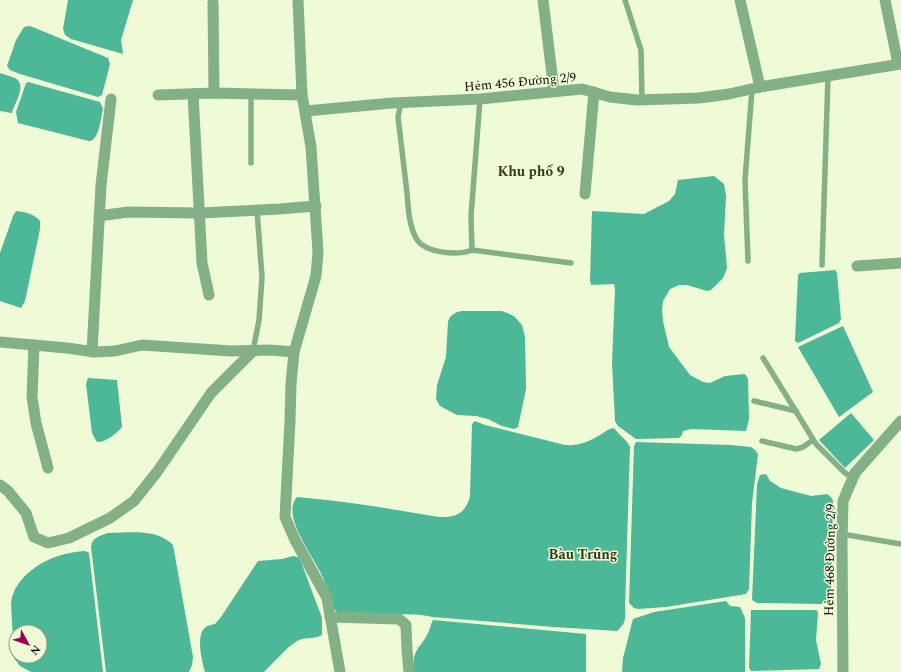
<svg xmlns="http://www.w3.org/2000/svg" width="901" height="672" font-family="Spectral,serif">
  <style>
    .water { fill: #4cb898; fill-rule: evenodd }
    .lines { fill: none; stroke-linecap: round; stroke-linejoin: round }
    .service { stroke: #84b087; stroke-width: 5.5 }
    .minor { stroke: #84b087; stroke-width: 11 }
    .labels { text-anchor: middle; stroke-width: 3; stroke-linejoin: round; paint-order: stroke }
    .street-label { font-size: 13px; fill: #0b0e04; stroke: #effad6 }
    .neighbourhood-label { font-size: 14px; font-weight: bold; fill: #323a1c; stroke: #effad6 }
  </style>
  <rect width="100%" height="100%" fill="#effad6"/>
  <g class="water">
    <path d="M 68,0 L 133,0 L 121,40 L 123,54 L 71,39 L 65,35 L 63,29 Z"/>
    <path d="M 30,26 L 108,58 L 110,64 L 102,95 L 98,97 L 20,74 L 10,70 L 7,66 L 16,40 L 24,27 Z"/>
    <path d="M 0,73 C 5,75 11,76 15,78 C 28,85 14,104 12,113 L 0,111 Z"/>
    <path d="M 28,82 L 100,102 L 103,109 C 101,117 99,141 89,141 L 18,123 L 16,112 L 26,83 Z"/>
    <path d="M 714,176 L 724,184 L 726,196 L 724,235 L 727,268 L 723,278 L 711,290 L 707,291 L 687,285 L 679,285 L 670,289 L 663,301 L 662,309 L 663,321 L 669,347 L 690,375 L 703,382 L 710,383 L 725,376 L 745,374 L 748,379 L 749,419 L 746,431 L 691,429 L 683,431 L 682,435 L 679,438 L 636,439 L 618,426 L 615,421 L 612,363 L 615,289 L 614,284 L 591,285 L 590,280 L 592,211 L 644,214 L 669,201 L 675,194 L 678,180 Z"/>
    <path d="M 16,211 C 26,212 34,214 40,221 L 40,229 L 25,301 L 21,308 L 0,301 L 0,253 L 13,216 Z"/>
    <path d="M 835,270 L 837,273 L 841,319 L 839,323 L 798,343 L 795,341 L 798,275 L 800,273 Z"/>
    <path d="M 461,311 L 502,311 L 514,316 L 522,325 L 525,337 L 526,389 L 518,427 L 514,429 L 502,426 L 488,419 L 476,416 L 457,415 L 440,406 L 436,399 L 437,385 L 446,357 L 448,322 C 450,315 454,313 461,311 Z"/>
    <path d="M 843,326 L 873,392 L 839,417 L 798,347 Z"/>
    <path d="M 88,378 L 117,380 L 122,427 C 116,434 106,442 97,442 L 92,433 L 86,384 Z"/>
    <path d="M 851,413 L 874,440 L 845,468 L 819,440 Z"/>
    <path d="M 475,421 L 485,425 L 565,445 C 579,446 588,442 600,435 C 605,432 608,429 614,428 C 619,435 627,440 630,447 L 625,609 C 626,619 625,624 617,631 L 554,627 L 433,617 C 408,611 382,617 356,615 C 352,615 345,616 341,615 C 332,612 328,591 325,583 C 319,562 279,517 297,497 C 345,501 392,509 439,517 C 456,518 466,513 470,496 L 472,424 Z"/>
    <path d="M 636,442 L 731,445 L 751,447 L 755,450 L 758,454 L 752,503 L 749,589 L 746,594 L 666,607 L 638,609 L 634,608 L 629,603 L 634,446 Z"/>
    <path d="M 766,474 L 770,481 L 781,488 L 811,496 L 827,494 L 831,497 L 833,501 L 831,591 L 829,598 L 821,604 L 757,603 L 752,600 L 757,484 L 760,475 Z"/>
    <path d="M 108,533 C 131,533 156,528 173,545 L 193,657 L 192,665 L 189,672 L 106,672 L 91,547 C 92,537 100,536 108,533 Z"/>
    <path d="M 85,551 L 89,553 L 103,672 L 31,672 L 20,666 L 14,658 L 11,604 C 13,577 45,557 70,553 C 75,552 80,551 85,551 ZM 16,632 L 40,632 L 40,656 L 16,656 Z"/>
    <path d="M 293,556 L 298,557 L 301,562 L 322,618 L 322,635 C 314,640 306,636 297,641 C 287,647 273,663 264,672 L 205,672 C 202,662 195,634 206,627 C 208,625 212,625 215,624 C 217,622 219,619 221,617 L 258,561 L 282,559 Z"/>
    <path d="M 726,601 L 730,606 L 740,607 L 745,618 L 745,672 L 622,672 L 623,658 L 633,619 L 654,612 Z"/>
    <path d="M 751,610 L 816,610 L 818,612 L 816,640 L 821,664 L 819,669 L 751,671 L 749,668 Z"/>
    <path d="M 433,620 L 586,634 L 586,672 L 414,672 C 412,650 418,651 427,635 C 430,630 430,625 433,620 Z"/>
  </g>
  <g class="lines">
    <g class="service">
      <path d="M 625,0 L 641,50 L 642,100"/>
      <path d="M 251,94 L 251,163"/>
      <path d="M 401,103 L 398,117 C 401,143 404,168 407,193 C 408,208 409,225 416,238 C 424,253 457,256 472,250 L 571,263"/>
      <path d="M 472,250 L 471,216 L 480,99"/>
      <path d="M 748,261 L 745,180 L 752,89"/>
      <path d="M 822,265 L 828,76"/>
      <path d="M 253,351 L 259,320 L 262,277 L 257,210"/>
      <path d="M 763,358 L 816,444 L 844,472 L 852,478"/>
      <path d="M 754,401 L 796,411"/>
      <path d="M 762,441 L 796,449 L 803,447 L 813,440"/>
      <path d="M 842,534 L 901,544"/>
    </g>
    <g class="minor">
      <path d="M 298,0 L 302,95 L 311,147 L 318,252 L 316,276 L 294,352 L 291,384 L 290,421 L 285,517 L 295,540 L 327,598 L 340,672"/>
      <path d="M 543,0 L 554,91"/>
      <path d="M 740,0 L 760,87"/>
      <path d="M 885,0 L 898,64"/>
      <path d="M 213,3 L 214,93"/>
      <path d="M 193,94 L 202,263 L 209,295"/>
      <path d="M 158,95 L 214,93 L 302,95"/>
      <path d="M 306,111 L 392,103 L 480,99 L 582,89 L 610,97 L 637,100 L 699,98 L 729,94 L 760,87 L 901,64"/>
      <path d="M 585,194 L 594,92"/>
      <path d="M 99,216 L 128,212 L 200,213 L 279,209 L 316,206"/>
      <path d="M 857,266 L 901,263"/>
      <path d="M 0,342 L 67,348 L 95,352 L 115,351 L 142,345 L 231,351 L 270,350 L 294,352"/>
      <path d="M 34,345 L 32,397 L 36,423 L 48,468"/>
      <path d="M 92,352 L 101,185 L 111,99"/>
      <path d="M 0,485 L 8,491 L 26,513 L 34,537 L 48,543 L 69,538 L 110,518 L 134,501 L 157,472 L 211,393 L 253,351"/>
      <path d="M 330,617 L 399,619 L 406,625 L 407,650 L 409,672"/>
      <path d="M 843,672 L 842,540 L 843,501 L 855,473 L 901,421"/>
    </g>
  </g>
  <g class="labels">
    <g class="street-label">
      <text transform="translate(520 81) rotate(-5)" y="5">Hẻm 456 Đường 2/9</text>
      <text transform="translate(829 560) rotate(-89)" y="5">Hẻm 468 Đường 2/9</text>
    </g>
    <g class="neighbourhood-label">
      <text x="531" y="176">Khu phố 9</text>
      <text x="583" y="559">Bàu Trũng</text>
    </g>
  </g>
  <g transform="translate(28 644) rotate(130)"><circle r="19" fill="#effad6" stroke="#949c82"/>
  <path d="M0-3L7 15L0 10L-7 15Z" fill="#9b0654"/>
  <text y="-6" font-size="11" font-weight="bold" text-anchor="middle" fill="#0b0e04">N</text>
  </g>
</svg>
